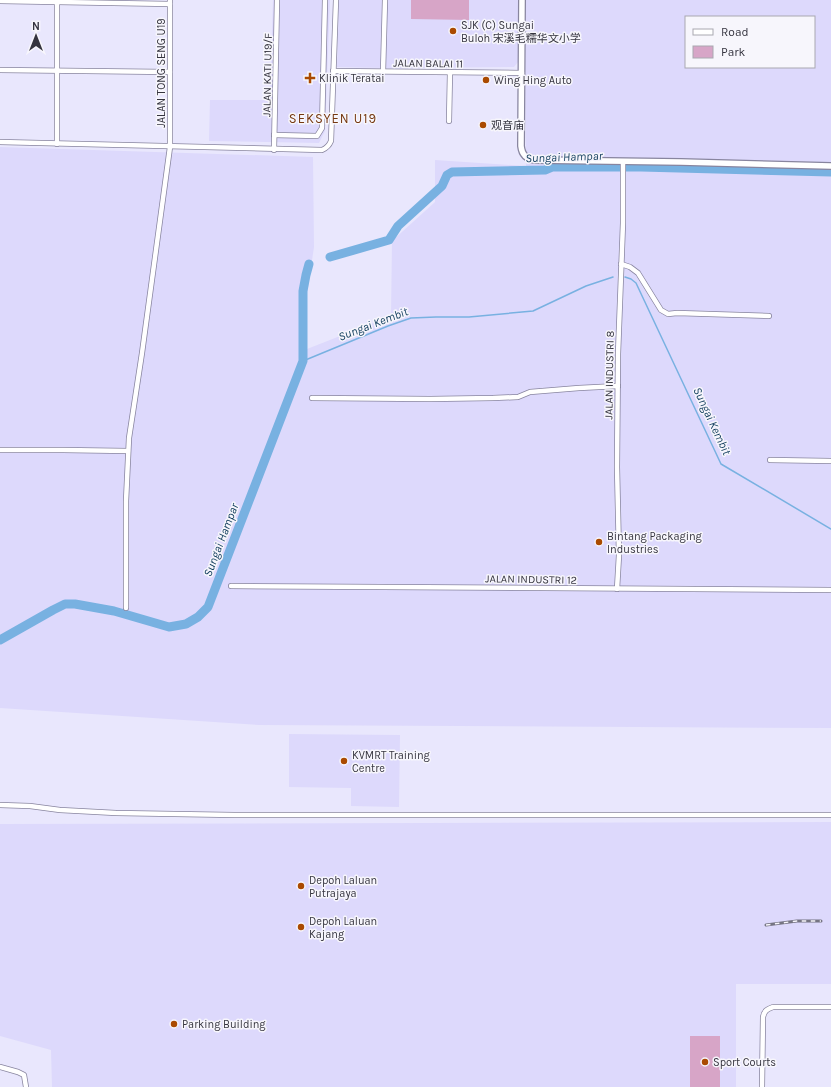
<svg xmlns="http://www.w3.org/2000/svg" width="831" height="1087" font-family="Karla,'Noto Sans SC',sans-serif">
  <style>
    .built { fill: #ddd9fc; fill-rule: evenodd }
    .green { fill: #d7a5c7 }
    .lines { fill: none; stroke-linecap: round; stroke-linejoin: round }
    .stream { stroke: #78b1e1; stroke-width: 1.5 }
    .river { stroke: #78b1e1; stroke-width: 9 }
    .minor-casing { stroke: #88859f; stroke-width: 6 }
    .tertiary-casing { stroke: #88859f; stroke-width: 8 }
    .minor { stroke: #fff; stroke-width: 4.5 }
    .tertiary { stroke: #fff; stroke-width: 5.5 }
    .rail-casing { stroke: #757482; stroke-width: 3 }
    .rail { stroke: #f7f6fc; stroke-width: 1.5; stroke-dasharray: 4.5; stroke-linecap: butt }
    .poi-dot { fill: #aa4a00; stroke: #f7f6fc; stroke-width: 1.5 }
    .labels { text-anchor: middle; stroke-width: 3; stroke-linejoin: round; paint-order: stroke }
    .poi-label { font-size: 11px; fill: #35343f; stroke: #f7f6fc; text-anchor: start }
    .street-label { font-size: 11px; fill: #35343f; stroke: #f7f6fc }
    .water-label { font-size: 12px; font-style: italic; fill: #113d5d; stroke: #f7f6fc }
    .quarter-label { font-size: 13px; letter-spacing: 1px; fill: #763811; stroke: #f7f6fc }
  </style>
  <rect width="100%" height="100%" fill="#e9e7fd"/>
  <g class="built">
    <path d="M 273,0 L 330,0 L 325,131 L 319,143 L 209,141 L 210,100 L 270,100 Z"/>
    <path d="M 339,0 L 518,0 L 518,62 L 514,67 L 388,68 L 337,67 Z"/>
    <path d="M 525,0 L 831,0 L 831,728 L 259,725 L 0,708 L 0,147 L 313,157 L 314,247 L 307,294 L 307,349 L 391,316 L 392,241 L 435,202 L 435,160 L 526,166 ZM 686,17 L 814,17 L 814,67 L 686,67 Z"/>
    <path d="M 289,734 L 400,735 L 399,807 L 351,806 L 351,788 L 289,787 Z"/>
    <path d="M 831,822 L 831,984 L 736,984 L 736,1087 L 52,1087 L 51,1050 L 0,1036 L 0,824 Z"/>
  </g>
  <g class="green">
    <path d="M 411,0 L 469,0 L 469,20 L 411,19 Z"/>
    <rect x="690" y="1036" width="30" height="51"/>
  </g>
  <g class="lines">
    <g class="stream">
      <path d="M 625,277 L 631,279 L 636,283 L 721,464 L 831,529"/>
      <path d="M 303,361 L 388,326 L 411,318 L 436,317 L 469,317 L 533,311 L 586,286 L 613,277"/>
    </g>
    <g class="river">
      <path d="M 330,257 L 389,240 L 398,226 L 442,186 L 447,175 L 452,172 L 545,170 L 552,167 L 641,167 L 831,172"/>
      <path d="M 0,640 L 53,610 L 65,604 L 75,604 L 114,611 L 169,627 L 186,624 L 198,617 L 208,607 L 303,361 L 303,291 L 306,275 L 309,264"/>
    </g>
    <defs>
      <g id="minor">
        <path d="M 57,0 L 57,144"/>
        <path d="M 0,1 L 170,4"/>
        <path d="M 0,70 L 170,72"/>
        <path d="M 333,71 L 522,73"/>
        <path d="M 383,72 L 385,0"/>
        <path d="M 449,121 L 450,72"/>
        <path d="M 274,135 L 317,136 L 322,128 L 325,0"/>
        <path d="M 0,142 L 322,150 C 327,148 329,146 331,141 L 336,0"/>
        <path d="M 274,150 L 277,0"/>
        <path d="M 621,264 L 630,267 L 638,273 L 661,310 L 668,314 L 677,313 L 769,316"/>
        <path d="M 312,398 L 430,399 L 493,398 L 518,397 L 530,392 L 579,388 L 618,386"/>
        <path d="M 0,450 L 63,450 L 128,451"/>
        <path d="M 770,460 L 831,461"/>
        <path d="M 231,586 L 831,590"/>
        <path d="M 617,589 L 619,555 L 617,467 L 618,354 L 623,223 L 623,162"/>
        <path d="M 126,608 L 126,501 L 129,438 L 142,353 L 170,147 L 170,0"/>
        <path d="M 0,805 L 30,806 L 60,810 L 116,813 L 234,815 L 831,815"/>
        <path d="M 0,1067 L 18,1072 L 24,1075 L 26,1087"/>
        <path d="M 762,1087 L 763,1017 C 764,1011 767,1009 773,1007 L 831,1007"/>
      </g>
      <path id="tertiary" d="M 522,0 L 521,146 C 522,155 526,159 535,160 L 681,162 L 831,166"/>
    </defs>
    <use href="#minor" class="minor-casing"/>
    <use href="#tertiary" class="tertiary-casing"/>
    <use href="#minor" class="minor"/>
    <use href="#tertiary" class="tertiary"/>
    <defs>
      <path id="rail" d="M 766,925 L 797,921 L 821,921"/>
    </defs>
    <use href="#rail" class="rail-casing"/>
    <use href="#rail" class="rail"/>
  </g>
  <g class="poi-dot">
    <circle cx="453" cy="31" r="4"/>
    <path d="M308 72h4v4h4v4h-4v4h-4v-4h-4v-4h4z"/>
    <circle cx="486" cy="80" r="4"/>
    <circle cx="483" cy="125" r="4"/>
    <circle cx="599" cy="542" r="4"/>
    <circle cx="344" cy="761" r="4"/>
    <circle cx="301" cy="886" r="4"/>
    <circle cx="301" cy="927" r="4"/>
    <circle cx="174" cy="1024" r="4"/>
    <circle cx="705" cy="1062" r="4"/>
  </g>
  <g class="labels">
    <g class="poi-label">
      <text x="461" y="29">SJK (C) Sungai<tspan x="461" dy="13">Buloh 宋溪毛糯华文小学</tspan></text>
      <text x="319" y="82">Klinik Teratai</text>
      <text x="494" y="84">Wing Hing Auto</text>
      <text x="491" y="129">观音庙</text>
      <text x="607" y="540">Bintang Packaging<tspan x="607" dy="13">Industries</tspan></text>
      <text x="352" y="759">KVMRT Training<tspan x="352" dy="13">Centre</tspan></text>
      <text x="309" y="884">Depoh Laluan<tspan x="309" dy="13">Putrajaya</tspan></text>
      <text x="309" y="925">Depoh Laluan<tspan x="309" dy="13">Kajang</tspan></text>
      <text x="182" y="1028">Parking Building</text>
      <text x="713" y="1066">Sport Courts</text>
    </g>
    <g class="street-label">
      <text transform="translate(428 63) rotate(1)" y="4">JALAN BALAI 11</text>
      <text transform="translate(161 73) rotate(-90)" y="4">JALAN TONG SENG U19</text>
      <text transform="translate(267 75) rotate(-89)" y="4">JALAN KATI U19/F</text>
      <text transform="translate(609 375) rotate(-89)" y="4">JALAN INDUSTRI 8</text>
      <text transform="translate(531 579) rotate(1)" y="4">JALAN INDUSTRI 12</text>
    </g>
    <g class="water-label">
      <text transform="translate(564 157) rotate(-2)" y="4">Sungai Hampar</text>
      <text transform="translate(373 324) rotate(-21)" y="4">Sungai Kembit</text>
      <text transform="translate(712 421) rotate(65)" y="4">Sungai Kembit</text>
      <text transform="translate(221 540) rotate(-69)" y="4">Sungai Hampar</text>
    </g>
    <g class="quarter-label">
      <text x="333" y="123">SEKSYEN U19</text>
    </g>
  </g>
  <rect x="685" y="16" width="130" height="52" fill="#f7f6fc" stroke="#a9a8b0"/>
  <rect x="693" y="29" width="20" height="6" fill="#ffffff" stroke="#a9a8b0"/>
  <text x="721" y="36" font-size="12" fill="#35343f">Road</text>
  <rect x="693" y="46" width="20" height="12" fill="#d7a5c7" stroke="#a9a8b0"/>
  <text x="721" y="56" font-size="12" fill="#35343f">Park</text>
  <g transform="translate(36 36)" stroke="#f7f6fc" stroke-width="3" paint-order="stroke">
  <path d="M0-3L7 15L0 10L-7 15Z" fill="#35343f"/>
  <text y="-6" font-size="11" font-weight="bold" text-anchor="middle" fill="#35343f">N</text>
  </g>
</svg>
